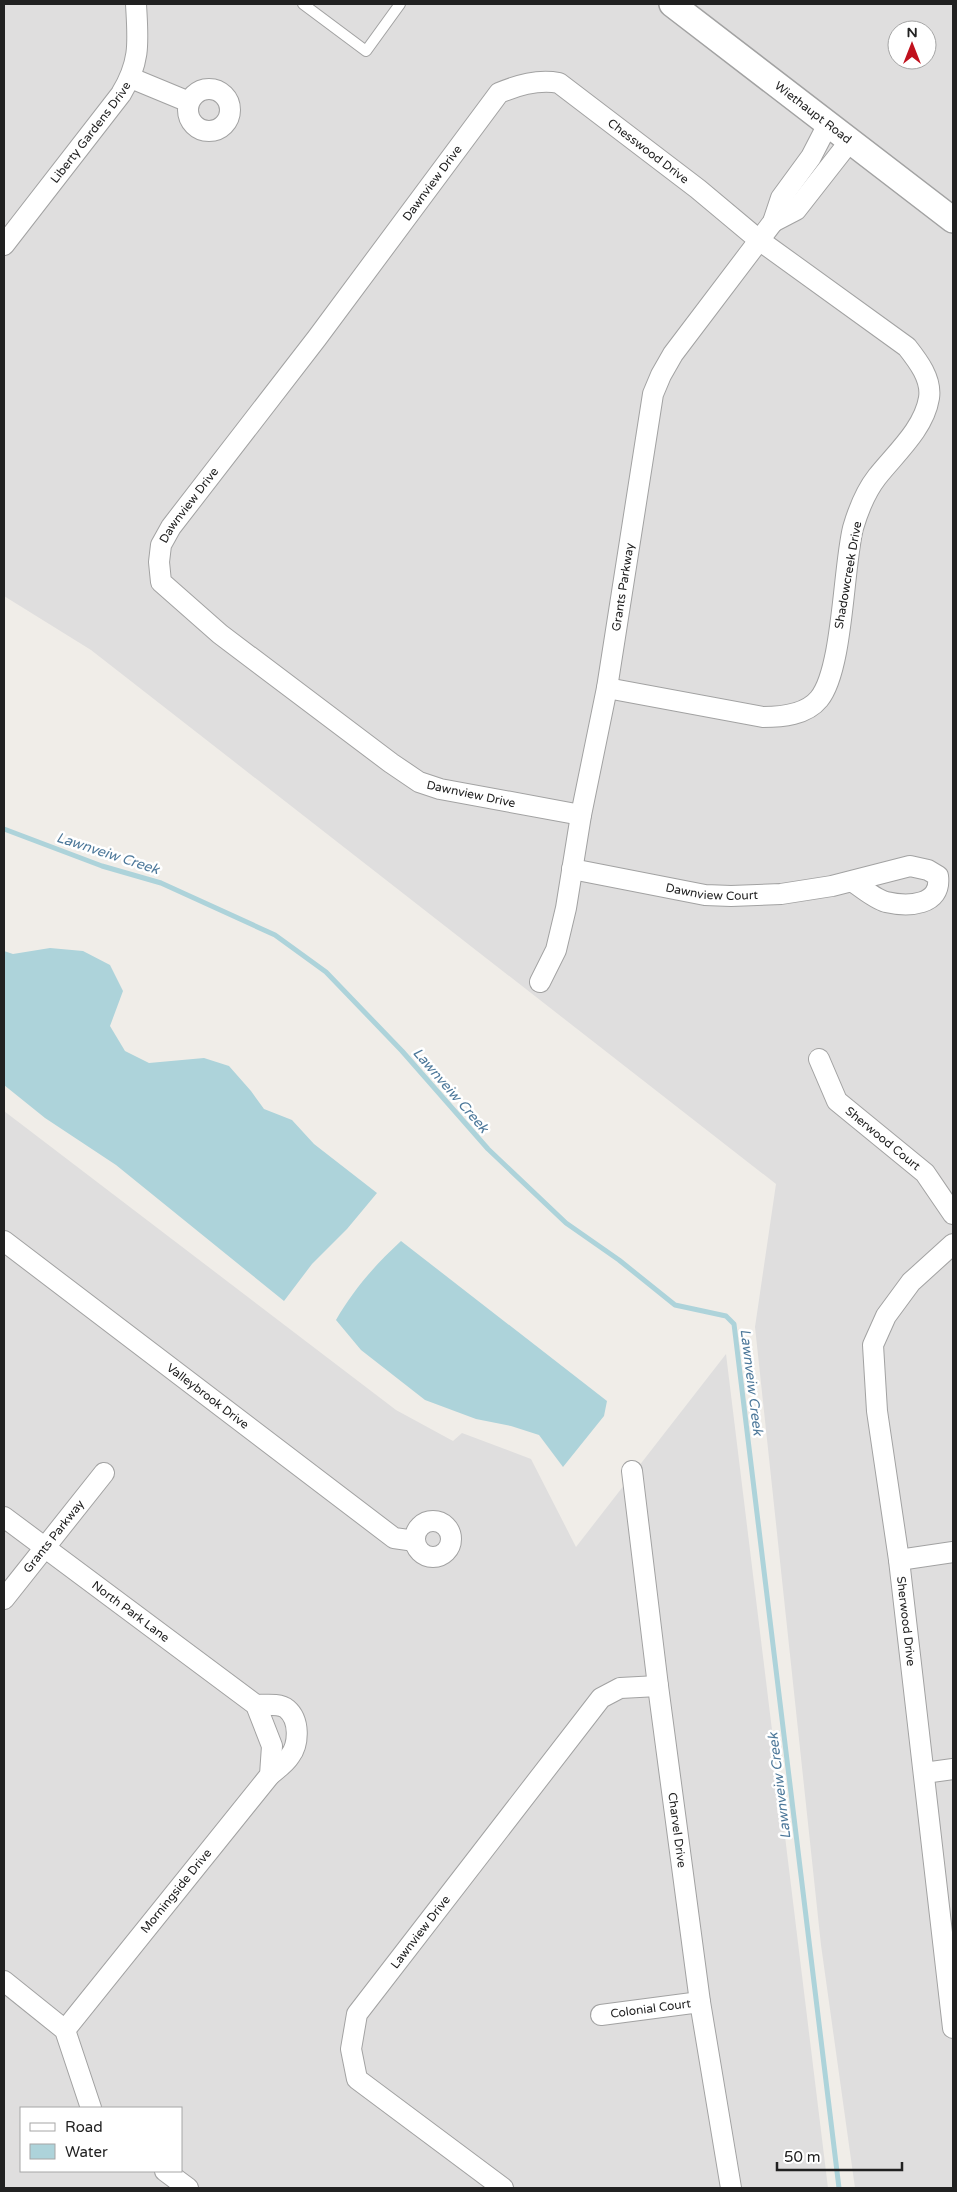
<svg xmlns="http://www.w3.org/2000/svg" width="957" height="2192" font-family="'Varela Round',sans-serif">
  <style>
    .residential { fill: #dfdede; fill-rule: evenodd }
    .water { fill: #add3da }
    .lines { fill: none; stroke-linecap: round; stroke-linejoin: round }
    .stream { stroke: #add3da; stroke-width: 5 }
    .service-casing { stroke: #a2a2a2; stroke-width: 12 }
    .minor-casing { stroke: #a2a2a2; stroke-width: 22 }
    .tertiary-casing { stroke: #a2a2a2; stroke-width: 28 }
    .service { stroke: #fff; stroke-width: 10 }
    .minor { stroke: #fff; stroke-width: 20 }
    .tertiary { stroke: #fff; stroke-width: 25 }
    .labels { text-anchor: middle; stroke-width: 5; stroke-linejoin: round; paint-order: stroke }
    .street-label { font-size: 12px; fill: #212121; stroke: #fff }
    .water-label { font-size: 14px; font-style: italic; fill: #4d789a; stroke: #fff }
  </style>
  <rect width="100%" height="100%" fill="#f0ede8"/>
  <g class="residential">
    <path d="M 4,4 L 953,4 L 953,2188 L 855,2188 L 821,1945 L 755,1327 L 776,1184 L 91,650 L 4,596 ZM 897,30 L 927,30 L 927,60 L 897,60 Z"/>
    <path d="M 4,1111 L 396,1410 L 453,1441 L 462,1433 L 531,1459 L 576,1547 L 726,1354 L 828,2188 L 4,2188 ZM 21,2108 L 181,2108 L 181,2171 L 21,2171 Z"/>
  </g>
  <g class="water">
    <path d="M 50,948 L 83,951 L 110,965 L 123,991 L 110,1026 L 125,1051 L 149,1063 L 204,1058 L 229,1066 L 251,1091 L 264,1109 L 292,1120 L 314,1144 L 377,1193 L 347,1229 L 312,1264 L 284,1301 L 116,1165 L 45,1118 L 4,1085 L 4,951 L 13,954 Z"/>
    <path d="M 401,1241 L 607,1401 L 604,1416 L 563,1467 L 539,1435 L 511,1426 L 476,1419 L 425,1400 L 361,1350 L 336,1320 C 354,1289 375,1265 401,1241 Z"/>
  </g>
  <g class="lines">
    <path class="stream" d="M 4,829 L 102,866 L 161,883 L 275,935 L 326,972 L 402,1051 L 488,1149 L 566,1223 L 619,1260 L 675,1305 L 726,1316 L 734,1324 L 839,2188"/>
    <defs>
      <path id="service" d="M 303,4 L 366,51 L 400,4"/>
      <g id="minor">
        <path d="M 131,78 L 189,102"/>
        <circle cx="209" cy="110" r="21"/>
        <path d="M 773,222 L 796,210 L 850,141"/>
        <path id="s1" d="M 4,245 L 121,94 C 141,61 138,41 136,4"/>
        <path id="s2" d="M 581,815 L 440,789 L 419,782 L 391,763 L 220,634 L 161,582 L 159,562 L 161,545 L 171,527 L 317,338 L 499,93 C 518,85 538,79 559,83 L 698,189 L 759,240 L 907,347 C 918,361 932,379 929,398 C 924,429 895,454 877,477 C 866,491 858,511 853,528 C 843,569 843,670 819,699 C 806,715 782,717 763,717 L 607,688"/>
        <path id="s3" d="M 572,869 L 705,895 L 731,896 L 781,894 L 832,886 L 910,866 L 928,870 L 938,876 C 942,906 908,907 886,902 C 875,899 862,888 852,881"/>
        <path id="s4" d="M 540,982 L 556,950 L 566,908 L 581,815 L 607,688 L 653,394 L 661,375 L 673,354 L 773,222 L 781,198 L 811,157 L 828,124"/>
        <path id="s5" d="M 819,1059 L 837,1101 L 925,1173 L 953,1214"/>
        <path id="s6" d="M 4,1241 L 394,1538 L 415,1541"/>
        <path id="s7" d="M 953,1244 L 911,1282 L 886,1316 L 873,1345 L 877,1411 L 899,1560 L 953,2028"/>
        <path id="s8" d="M 632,1471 L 658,1686 L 700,2002 L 731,2188"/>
        <path id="s9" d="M 4,1517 L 256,1705 L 272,1746 L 270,1775 L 65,2030"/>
        <circle cx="433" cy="1539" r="18"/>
        <path d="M 899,1560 L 953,1552"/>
        <path id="s10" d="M 4,1599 L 104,1473"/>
        <path d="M 256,1705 C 265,1705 280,1703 287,1709 C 300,1720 299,1744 290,1756 C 285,1764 277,1769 270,1775"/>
        <path d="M 924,1773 L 953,1769"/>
        <path d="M 4,1981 L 65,2030 L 91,2108"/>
        <path id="s11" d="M 601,2015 L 700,2002"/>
        <path d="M 165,2171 L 188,2188"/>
        <path id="s12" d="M 503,2188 L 357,2079 L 351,2049 L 357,2014 L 601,1698 L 620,1688 L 658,1686"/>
      </g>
      <g id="tertiary">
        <path id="s13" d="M 672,4 L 953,220"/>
      </g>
    </defs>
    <use href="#service" class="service-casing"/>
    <use href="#minor" class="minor-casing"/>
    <use href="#tertiary" class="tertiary-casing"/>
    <use href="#service" class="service"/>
    <use href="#minor" class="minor"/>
    <use href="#tertiary" class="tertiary"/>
  </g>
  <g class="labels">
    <g class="street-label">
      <text dy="4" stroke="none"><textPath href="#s13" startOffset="178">Wiethaupt Road</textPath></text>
      <text dy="4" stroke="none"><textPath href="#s1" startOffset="142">Liberty Gardens Drive</textPath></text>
      <text dy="4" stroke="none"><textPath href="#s2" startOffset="1268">Chesswood Drive</textPath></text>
      <text dy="4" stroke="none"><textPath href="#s2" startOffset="982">Dawnview Drive</textPath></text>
      <text dy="4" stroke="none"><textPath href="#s2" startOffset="578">Dawnview Drive</textPath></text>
      <text transform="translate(848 575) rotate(-80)" y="4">Shadowcreek Drive</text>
      <text dy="4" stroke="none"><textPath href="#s4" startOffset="405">Grants Parkway</textPath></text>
      <text transform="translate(471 794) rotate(12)" y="4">Dawnview Drive</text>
      <text dy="4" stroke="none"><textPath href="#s3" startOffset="142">Dawnview Court</textPath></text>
      <text dy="4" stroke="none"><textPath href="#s5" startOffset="105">Sherwood Court</textPath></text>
      <text dy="4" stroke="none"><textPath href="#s6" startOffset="256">Valleybrook Drive</textPath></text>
      <text dy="4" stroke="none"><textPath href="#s10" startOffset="80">Grants Parkway</textPath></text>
      <text dy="4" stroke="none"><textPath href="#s9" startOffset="158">North Park Lane</textPath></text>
      <text dy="4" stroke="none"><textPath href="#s7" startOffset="409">Sherwood Drive</textPath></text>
      <text dy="4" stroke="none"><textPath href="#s8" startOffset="362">Charvel Drive</textPath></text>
      <text transform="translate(176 1891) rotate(-51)" y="4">Morningside Drive</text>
      <text dy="4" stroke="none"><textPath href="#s12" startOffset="352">Lawnview Drive</textPath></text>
      <text dy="4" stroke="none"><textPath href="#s11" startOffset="50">Colonial Court</textPath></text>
    </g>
    <g class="water-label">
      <text transform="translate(108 853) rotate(18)" y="5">Lawnveiw Creek</text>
      <text transform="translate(451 1090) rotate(49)" y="5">Lawnveiw Creek</text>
      <text transform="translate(752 1382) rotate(83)" y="5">Lawnveiw Creek</text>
      <text transform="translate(779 1786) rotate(-97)" y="5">Lawnveiw Creek</text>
    </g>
  </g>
  <rect width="957" height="2192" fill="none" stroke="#212121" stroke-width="10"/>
  <rect x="20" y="2107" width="162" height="65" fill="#ffffff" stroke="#a6a6a6"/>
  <rect x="30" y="2123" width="25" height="8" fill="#ffffff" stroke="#a6a6a6"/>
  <text x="65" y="2132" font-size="15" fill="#212121">Road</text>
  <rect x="30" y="2144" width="25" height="15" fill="#add3da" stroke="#a6a6a6"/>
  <text x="65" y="2157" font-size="15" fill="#212121">Water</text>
  <g transform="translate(912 45)"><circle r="24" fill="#ffffff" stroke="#a6a6a6"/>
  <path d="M0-4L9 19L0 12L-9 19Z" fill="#c0111d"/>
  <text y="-8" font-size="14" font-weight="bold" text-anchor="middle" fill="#212121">N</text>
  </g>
  <path d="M777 2162v8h125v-8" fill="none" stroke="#212121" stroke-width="2.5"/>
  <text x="784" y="2162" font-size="15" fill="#212121" stroke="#ffffff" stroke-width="4" paint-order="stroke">50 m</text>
</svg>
